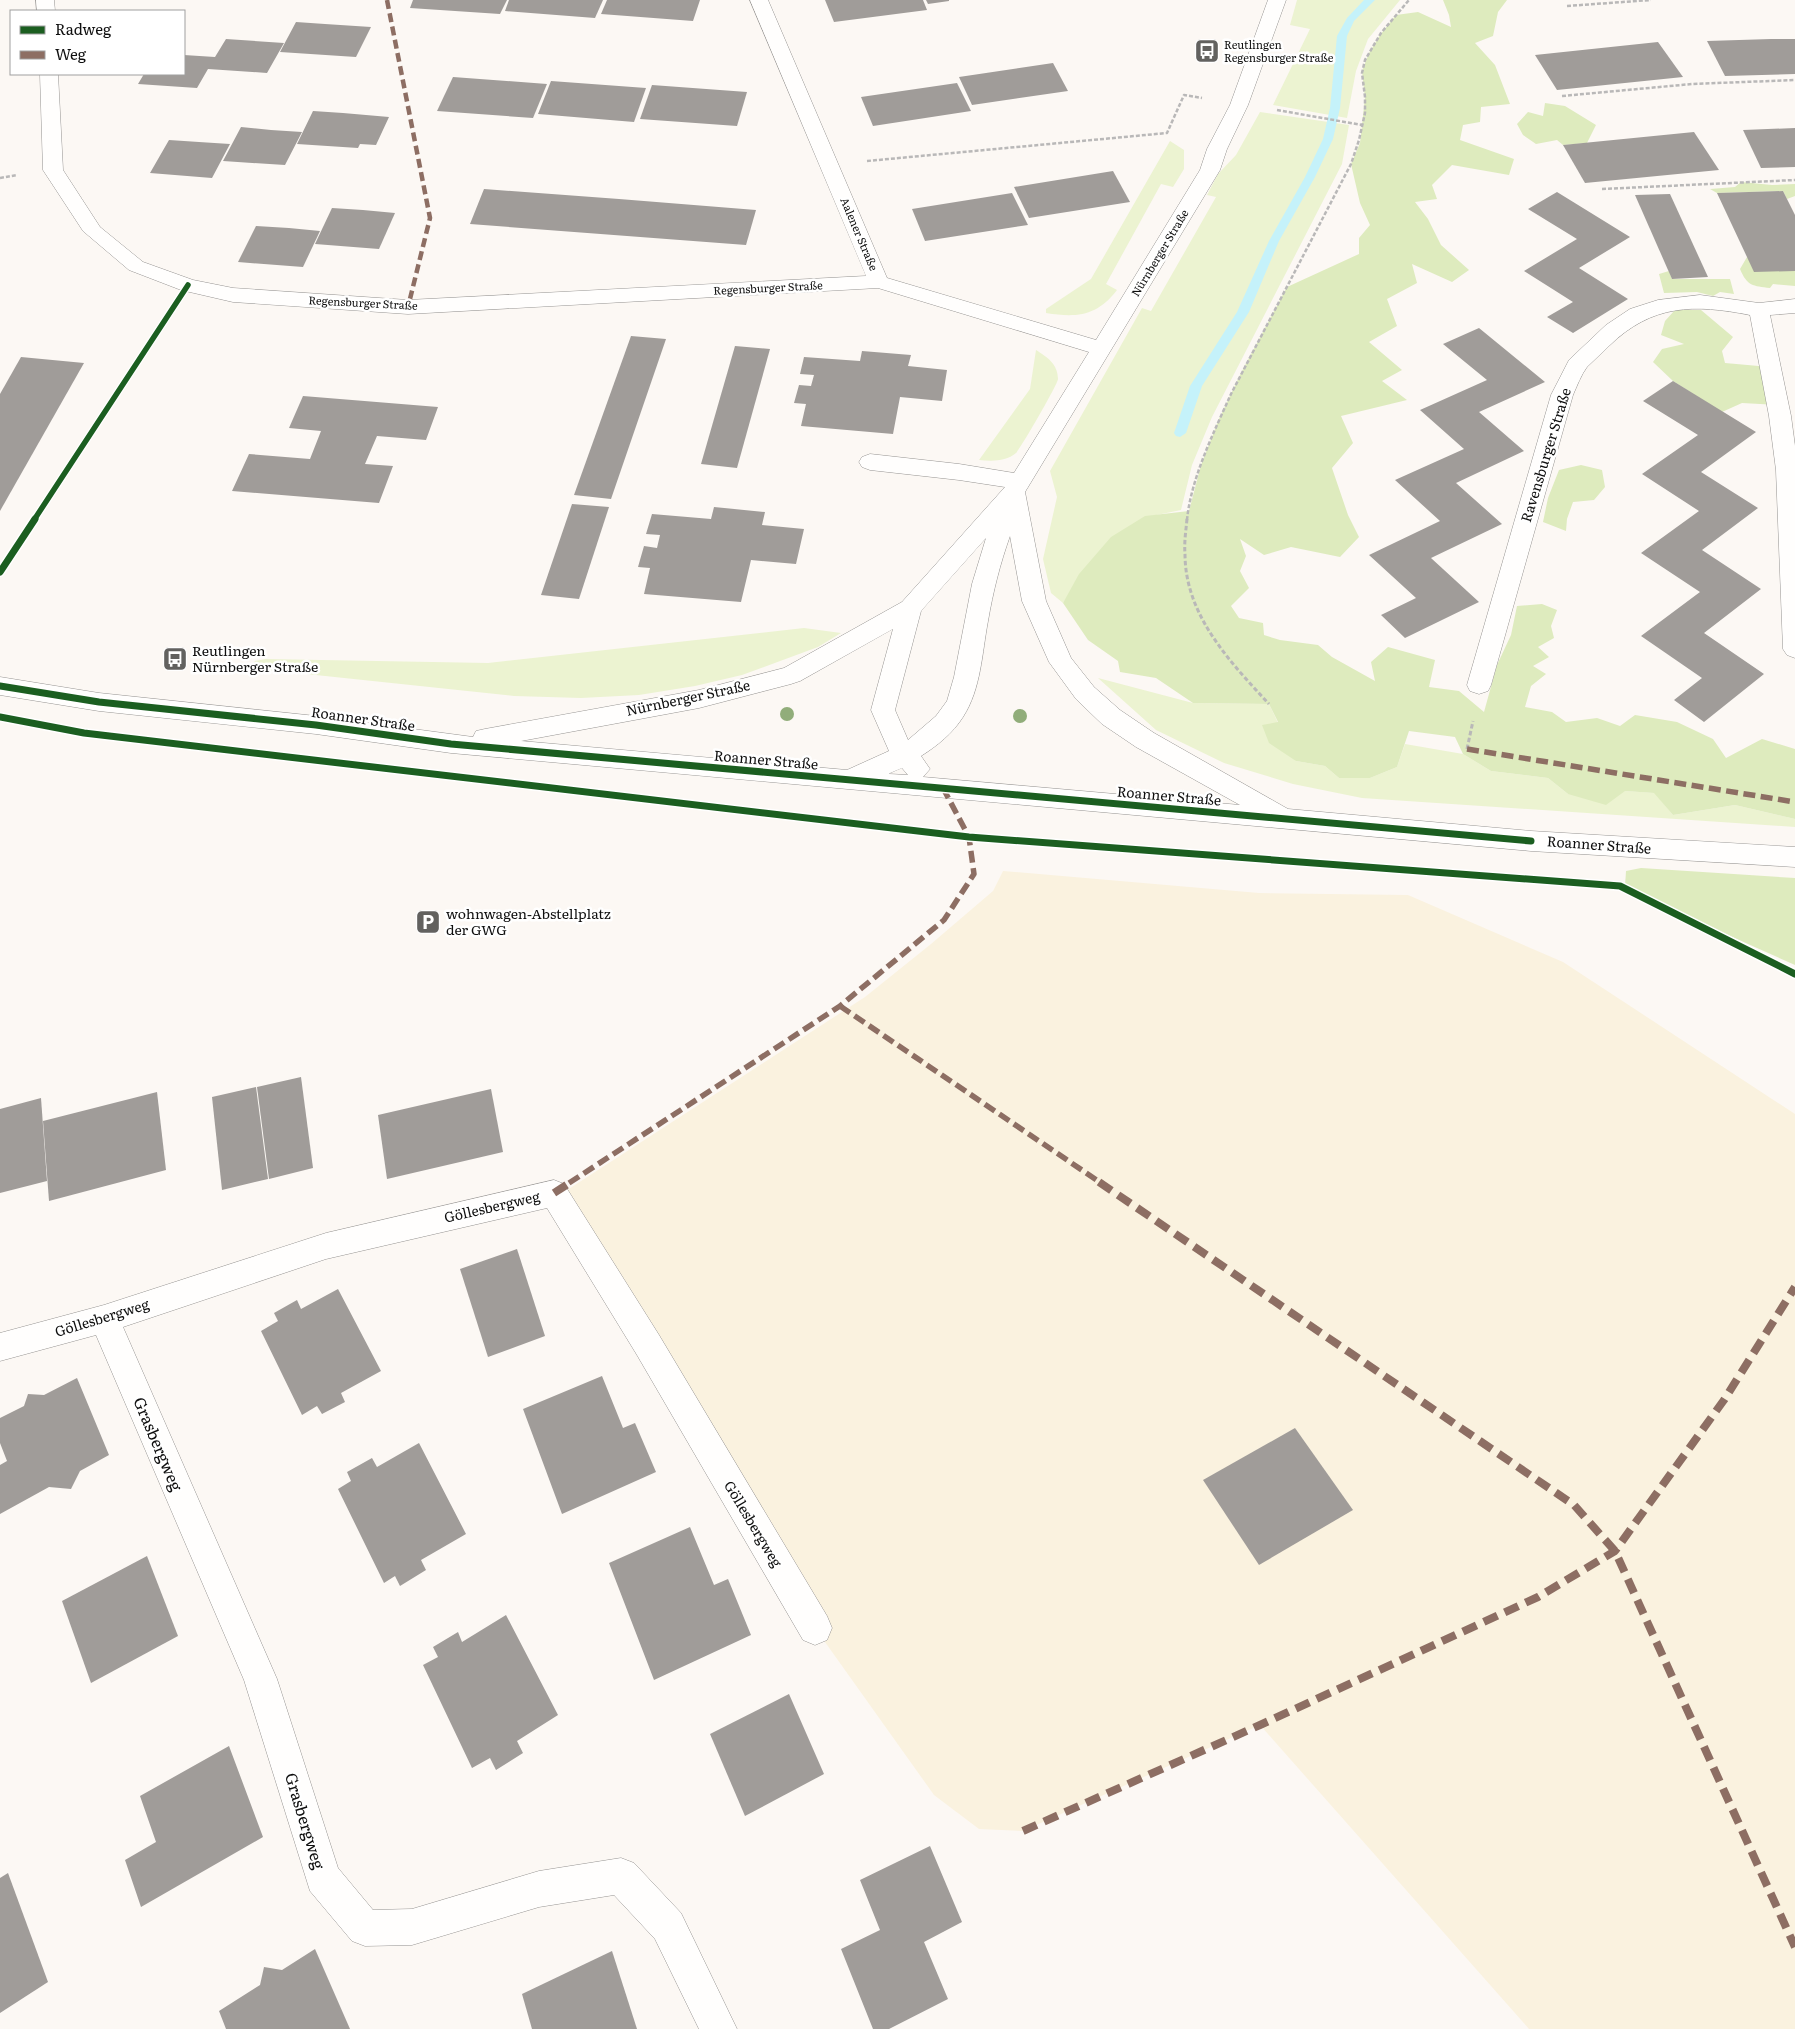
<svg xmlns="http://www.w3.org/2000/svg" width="1795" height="2029" font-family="Literata,serif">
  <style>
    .farmland { fill: #faf2df }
    .green { fill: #ecf3d1 }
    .forest { fill: #deebbe }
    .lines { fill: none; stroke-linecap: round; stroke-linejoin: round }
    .stream { fill: #c5f2fa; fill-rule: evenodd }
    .building { fill: #a09c99 }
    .minor-casing { stroke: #969492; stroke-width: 1 }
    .path-far1 { stroke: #b9b8b8; stroke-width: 2.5; stroke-dasharray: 4 2; stroke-linecap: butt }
    .path { stroke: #b9b8b8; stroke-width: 3; stroke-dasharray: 4.5 2.5; stroke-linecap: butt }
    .minor { fill: #fffefd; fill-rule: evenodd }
    .quiet-far2 { stroke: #8d6e63; stroke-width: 4.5; stroke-dasharray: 9 4.5; stroke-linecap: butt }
    .quiet-far1 { stroke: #8d6e63; stroke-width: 5.5; stroke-dasharray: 12 5.5; stroke-linecap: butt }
    .quiet { stroke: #8d6e63; stroke-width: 8; stroke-dasharray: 15 8; stroke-linecap: butt }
    .cycleway-far1-casing { stroke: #fff; stroke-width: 8 }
    .cycleway-casing { stroke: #fff; stroke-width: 10 }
    .cycleway-far1 { stroke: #1b5e20; stroke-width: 5.5 }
    .cycleway { stroke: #1b5e20; stroke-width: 7 }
    .tree { fill: #91ad7a }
    .labels { text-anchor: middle; stroke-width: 5; stroke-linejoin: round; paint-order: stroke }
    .far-poi-label { font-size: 11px; fill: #0f0f0f; stroke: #fff; text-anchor: start }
    .far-street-label { font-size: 11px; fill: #0f0f0f; stroke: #fff }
    .street-label { font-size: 14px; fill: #0f0f0f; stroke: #fff }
    .poi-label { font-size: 14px; fill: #0f0f0f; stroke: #fff; text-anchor: start }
    .near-street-label { font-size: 16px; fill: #0f0f0f; stroke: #fff }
  </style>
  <rect width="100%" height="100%" fill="#fcf8f4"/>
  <path class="farmland" d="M 1003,871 L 1259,893 L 1408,895 L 1563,962 L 1795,1114 L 1795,2029 L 1529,2029 L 1260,1725 L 1023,1831 L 979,1829 L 934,1795 L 815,1628 L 561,1194 L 865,997 L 931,944 L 993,891 Z"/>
  <g class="green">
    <path d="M 1297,0 L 1400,0 L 1368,39 L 1356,71 L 1347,118 L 1273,105 L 1310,29 L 1290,25 Z"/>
    <path d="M 1260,112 L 1349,125 L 1342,164 L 1212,417 L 1192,465 L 1181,510 L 1147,517 L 1082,575 L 1063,603 L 1051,593 L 1043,559 L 1057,497 L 1050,471 L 1142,308 L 1151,311 L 1216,197 L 1207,195 L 1218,174 L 1236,155 Z"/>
    <path d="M 1170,141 L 1184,150 L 1184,169 L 1173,187 L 1161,184 L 1106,284 L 1117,290 C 1097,316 1077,318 1046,313 L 1046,309 L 1091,279 Z"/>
    <path d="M 1036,350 C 1047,357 1058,364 1058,379 C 1058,384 1021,448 1016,453 C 1006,462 991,461 979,460 L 1030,389 Z"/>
    <path d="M 804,628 L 841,633 L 818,647 L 742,675 L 695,686 L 639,695 L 581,698 L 514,696 L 250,668 L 255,661 L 266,659 L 488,663 Z"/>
    <path d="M 1098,678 L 1193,703 L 1269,704 L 1296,761 L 1325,766 L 1339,778 L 1370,778 L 1397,767 L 1405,744 L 1463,754 L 1491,771 L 1548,778 L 1568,794 L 1625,791 L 1655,793 L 1673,815 L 1735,805 L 1795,819 L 1795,827 L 1362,798 L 1293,784 L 1224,763 L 1156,730 Z"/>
  </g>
  <g class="forest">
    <path d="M 1443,0 L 1507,0 L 1498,12 L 1493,36 L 1475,43 L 1495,65 L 1510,104 L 1481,107 L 1480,122 L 1463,125 L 1460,140 L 1514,159 L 1509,175 L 1452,165 L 1432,185 L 1437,199 L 1415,202 L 1428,219 L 1441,245 L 1469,270 L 1452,282 L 1412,264 L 1417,283 L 1387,299 L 1397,326 L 1369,342 L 1402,370 L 1382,381 L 1407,400 L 1341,416 L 1353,443 L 1332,468 L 1348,515 L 1359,537 L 1340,557 L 1291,547 L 1264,555 L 1240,539 L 1246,556 L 1240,571 L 1249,588 L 1231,606 L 1239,618 L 1263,623 L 1264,635 L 1280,640 L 1318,645 L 1332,657 L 1375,681 L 1371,662 L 1388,647 L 1435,660 L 1429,687 L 1459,691 L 1484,712 L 1497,665 L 1511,635 L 1517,606 L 1542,604 L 1557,610 L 1551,626 L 1554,638 L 1538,647 L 1549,657 L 1533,666 L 1546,674 L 1531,686 L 1525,707 L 1552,712 L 1566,722 L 1597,718 L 1620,726 L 1635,715 L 1677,722 L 1713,739 L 1726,758 L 1762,739 L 1795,749 L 1795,819 L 1735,805 L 1673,815 L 1654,793 L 1625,791 L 1606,805 L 1568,794 L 1548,778 L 1491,771 L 1463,754 L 1455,737 L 1409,731 L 1397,767 L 1370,778 L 1339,778 L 1325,766 L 1296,761 L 1269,743 L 1262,725 L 1278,722 L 1269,704 L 1193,703 L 1156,678 L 1120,672 L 1118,661 L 1088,640 L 1063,603 L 1079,574 L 1111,537 L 1145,516 L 1189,511 L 1201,465 L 1219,419 L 1241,373 L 1287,287 L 1359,254 L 1359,238 L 1370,225 L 1360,203 L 1351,164 L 1360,143 L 1365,98 L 1362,71 L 1369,53 L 1380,35 L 1396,15 L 1418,12 L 1451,27 L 1449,15 Z"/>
    <path d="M 1545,103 L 1565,106 L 1596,125 L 1587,143 L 1563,145 L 1557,140 L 1536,144 L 1523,135 L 1517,124 L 1528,112 L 1543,116 Z"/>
    <path d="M 1741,182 L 1772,185 L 1795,184 L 1795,196 L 1787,199 L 1783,191 L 1717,193 L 1710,189 L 1735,187 Z"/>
    <path d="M 1747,257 L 1795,271 L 1795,286 L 1773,284 L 1770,288 C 1753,286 1747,286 1740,269 Z"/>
    <path d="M 1669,271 L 1672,279 L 1730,279 L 1734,294 L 1720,292 L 1713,296 L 1697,292 L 1664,293 L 1659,274 Z"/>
    <path d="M 1675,310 L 1701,310 L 1733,337 L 1722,351 L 1725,363 L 1770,367 L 1778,405 L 1742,403 L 1722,412 L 1673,381 L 1653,362 L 1662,349 L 1684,344 L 1661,335 L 1665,321 Z"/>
    <path d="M 1581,465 L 1602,470 L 1605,487 L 1594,500 L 1573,502 L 1567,519 L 1566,531 L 1543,522 L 1548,498 L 1559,470 Z"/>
    <path d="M 1641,868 L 1795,878 L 1795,965 L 1645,898 L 1625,886 L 1626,871 Z"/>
  </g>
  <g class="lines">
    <path class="stream" d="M 1364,0 L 1375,0 L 1354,21 L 1347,36 L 1340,108 L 1333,139 L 1315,177 L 1279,241 L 1249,312 L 1202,386 L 1186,433 L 1180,437 L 1176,436 L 1174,433 L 1190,386 L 1237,312 L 1269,241 L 1305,177 L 1323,139 L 1330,108 L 1337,36 L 1347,18 Z"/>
  </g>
  <g class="building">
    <path d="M 413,0 L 507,0 L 500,14 L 410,8 Z"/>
    <path d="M 509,0 L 603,0 L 595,18 L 505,11 Z"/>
    <path d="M 607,0 L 700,0 L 693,21 L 601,14 Z"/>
    <path d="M 825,0 L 923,0 L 927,10 L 834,22 Z"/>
    <path d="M 926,0 L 949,0 L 949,1 L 928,4 Z"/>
    <path d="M 296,22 L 325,24 L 371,27 L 356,57 L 280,52 Z"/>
    <path d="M 226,39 L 284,43 L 267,73 L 208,69 L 197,88 L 138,84 L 144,74 L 184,74 L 184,55 L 215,57 Z"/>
    <path d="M 1771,39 L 1795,39 L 1795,74 L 1725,76 L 1707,41 Z"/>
    <path d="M 1658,42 L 1683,77 L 1557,90 L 1535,55 Z"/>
    <path d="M 1053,63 L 1068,91 L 972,105 L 959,77 Z"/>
    <path d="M 453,77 L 547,84 L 533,118 L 437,111 Z"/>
    <path d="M 551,81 L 646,88 L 634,122 L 538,114 Z"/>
    <path d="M 957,83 L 971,111 L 873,126 L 861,97 Z"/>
    <path d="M 652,85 L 747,92 L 737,126 L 640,119 Z"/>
    <path d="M 313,111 L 343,113 L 389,117 L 376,145 L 360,144 L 358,148 L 297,144 Z"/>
    <path d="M 241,127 L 271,130 L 302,132 L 285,165 L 223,161 Z"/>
    <path d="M 1795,128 L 1795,167 L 1761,168 L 1743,130 Z"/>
    <path d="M 1694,132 L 1719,170 L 1585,183 L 1563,145 Z"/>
    <path d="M 169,140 L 199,142 L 230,144 L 212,178 L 150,173 Z"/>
    <path d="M 1113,171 L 1130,202 L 1029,218 L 1014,187 Z"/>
    <path d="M 484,189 L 619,199 L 756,210 L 746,245 L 470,224 Z"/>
    <path d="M 1783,191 L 1795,215 L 1795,271 L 1754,272 L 1717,193 Z"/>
    <path d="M 1557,192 L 1630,237 L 1579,268 L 1628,299 L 1573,333 L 1547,317 L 1573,302 L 1524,271 L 1577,239 L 1528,209 Z"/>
    <path d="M 1012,193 L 1028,225 L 925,241 L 912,209 Z"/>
    <path d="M 1670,194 L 1708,277 L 1672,279 L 1635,195 Z"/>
    <path d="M 332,208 L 363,210 L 395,213 L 379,249 L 315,244 Z"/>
    <path d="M 256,226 L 289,228 L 320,231 L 303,267 L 238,262 Z"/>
    <path d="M 1479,328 L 1545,382 L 1479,412 L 1524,451 L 1456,483 L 1502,524 L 1431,558 L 1479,602 L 1405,638 L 1381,615 L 1416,598 L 1369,555 L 1440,521 L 1395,480 L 1464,449 L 1420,410 L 1487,380 L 1443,344 Z"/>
    <path d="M 631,336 L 666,339 L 611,499 L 574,495 Z"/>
    <path d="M 735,346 L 770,349 L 737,468 L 701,464 Z"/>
    <path d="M 862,351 L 911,355 L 908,366 L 947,370 L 942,401 L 900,397 L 893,434 L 801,426 L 806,404 L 794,403 L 799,385 L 811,386 L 814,375 L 800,374 L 804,357 L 860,361 Z"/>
    <path d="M 21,357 L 84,363 L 0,511 L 0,394 Z"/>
    <path d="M 1673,381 L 1756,432 L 1701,472 L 1758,508 L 1702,550 L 1761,589 L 1704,633 L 1764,674 L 1704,722 L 1674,700 L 1702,678 L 1641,636 L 1700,592 L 1641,553 L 1699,511 L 1642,474 L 1698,435 L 1643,401 Z"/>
    <path d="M 303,396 L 438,407 L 426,440 L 377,436 L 365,464 L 393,466 L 379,503 L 232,491 L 249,454 L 310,459 L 321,431 L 289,428 Z"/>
    <path d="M 572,504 L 609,507 L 579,599 L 541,595 Z"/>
    <path d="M 714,507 L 765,512 L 762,525 L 804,529 L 796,564 L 751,560 L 741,602 L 644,594 L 650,568 L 638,567 L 644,546 L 657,548 L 660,535 L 646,534 L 652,514 L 711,519 Z"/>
    <path d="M 301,1077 L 313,1168 L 269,1179 L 257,1087 Z"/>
    <path d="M 256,1087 L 268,1179 L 222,1190 L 212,1097 Z"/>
    <path d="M 491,1089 L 503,1152 L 387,1179 L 378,1115 Z"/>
    <path d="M 157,1092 L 166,1170 L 49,1201 L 43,1121 Z"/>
    <path d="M 41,1098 L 47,1181 L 0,1193 L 0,1109 Z"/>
    <path d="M 517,1249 L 545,1336 L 488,1357 L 460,1269 Z"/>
    <path d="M 338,1289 L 381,1371 L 341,1393 L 345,1402 L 322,1414 L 317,1406 L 302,1415 L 261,1331 L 278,1321 L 274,1313 L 297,1300 L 301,1309 Z"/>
    <path d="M 602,1376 L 623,1428 L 635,1423 L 656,1472 L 562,1514 L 523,1409 Z"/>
    <path d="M 77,1378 L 109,1455 L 80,1471 L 71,1489 L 49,1487 L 0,1514 L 0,1465 L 7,1461 L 0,1443 L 0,1418 L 24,1406 L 28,1394 L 44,1395 Z"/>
    <path d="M 1295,1428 L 1353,1510 L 1259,1565 L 1203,1480 Z"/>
    <path d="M 419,1443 L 466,1534 L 421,1560 L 426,1570 L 400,1586 L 395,1576 L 384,1583 L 338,1489 L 351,1481 L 347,1472 L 372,1458 L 377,1467 Z"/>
    <path d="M 690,1527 L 714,1585 L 728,1579 L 751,1635 L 654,1680 L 609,1563 Z"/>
    <path d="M 147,1556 L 178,1636 L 91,1683 L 62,1601 Z"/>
    <path d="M 506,1615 L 558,1715 L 517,1741 L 523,1753 L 496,1770 L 490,1758 L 472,1768 L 423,1665 L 438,1657 L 433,1647 L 458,1632 L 462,1642 Z"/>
    <path d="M 789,1694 L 824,1774 L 745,1816 L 710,1734 Z"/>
    <path d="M 229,1746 L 263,1837 L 141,1907 L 125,1860 L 156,1842 L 140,1796 Z"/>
    <path d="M 930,1846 L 962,1922 L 924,1942 L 948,1999 L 889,2029 L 873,2029 L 841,1949 L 880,1930 L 860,1880 Z"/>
    <path d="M 8,1873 L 48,1982 L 0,2013 L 0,1878 Z"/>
    <path d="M 315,1949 L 350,2029 L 226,2029 L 219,2011 L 260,1985 L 264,1967 L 282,1970 Z"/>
    <path d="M 612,1951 L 637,2029 L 532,2029 L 522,1994 Z"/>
  </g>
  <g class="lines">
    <defs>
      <g id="minor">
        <path d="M 36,0 L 54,0 L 55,11 L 37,11 Z"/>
        <path d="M 750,0 L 768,0 L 887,278 L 1096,340 L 1200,170 L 1207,149 L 1230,105 L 1268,0 L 1286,0 L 1248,105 L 1227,149 L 1220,170 L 1025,492 L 1046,601 L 1071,658 L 1094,687 L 1120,710 L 1154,733 L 1288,809 L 1531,831 L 1795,847 L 1795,867 L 1531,851 L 451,753 L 316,734 L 99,711 L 0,695 L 0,677 L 99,693 L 316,716 L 473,737 L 476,731 L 485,729 L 699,690 L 784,668 L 902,602 L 1005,487 L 959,480 L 870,470 L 862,467 L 859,462 L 862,457 L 870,454 L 959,464 L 1014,473 L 1089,352 L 878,288 L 408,314 L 233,302 L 181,290 L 129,270 L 83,231 L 43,170 L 40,74 L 58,74 L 63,170 L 100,227 L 143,262 L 193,280 L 233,288 L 408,300 L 866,276 ZM 1010,536 L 1022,601 L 1049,662 L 1076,699 L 1102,724 L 1136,747 L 1240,805 L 923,777 L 930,769 L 921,756 C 937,746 953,733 963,717 C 981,689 982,653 988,621 C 993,592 1000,564 1010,536 ZM 986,538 L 972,584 L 954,677 L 947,701 L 936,716 L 908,740 L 895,710 L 921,611 ZM 893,629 L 871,710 L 889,751 L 847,770 L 521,741 L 699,708 L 791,684 L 800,681 ZM 902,768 L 908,775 L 889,774 L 890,773 Z"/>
        <path d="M 1700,295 L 1759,303 L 1795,299 L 1795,313 L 1770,315 L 1791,416 L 1795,446 L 1795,658 L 1787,655 L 1783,649 L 1776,470 L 1769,416 L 1750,315 C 1694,304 1652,304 1609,346 C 1602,353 1594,360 1587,367 C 1581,375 1577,386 1573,395 L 1491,685 L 1488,691 L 1479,694 L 1470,691 L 1467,685 L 1551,395 L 1569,360 L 1606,325 L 1630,309 L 1658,300 Z"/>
        <path d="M 554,1180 L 564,1184 L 659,1335 L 827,1616 L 832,1628 L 827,1640 L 815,1645 L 803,1640 L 637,1355 L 547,1208 L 326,1259 L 123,1327 L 277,1679 L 338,1868 L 373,1910 L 412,1909 L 539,1871 L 621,1858 L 634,1863 L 681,1913 L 737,2029 L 699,2029 L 655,1939 L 614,1895 L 539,1907 L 412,1945 L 365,1946 L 352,1941 L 310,1891 L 244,1680 L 96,1335 L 0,1361 L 0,1333 L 104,1305 L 326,1233 Z"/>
      </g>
    </defs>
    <use href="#minor" class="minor-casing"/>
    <g class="path-far1">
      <path d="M 1567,6 L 1651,0"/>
      <path d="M 1562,96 L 1692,84 L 1795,80"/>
      <path d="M 1277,110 L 1362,125"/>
      <path d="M 867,161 L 1167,133 L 1184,95 L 1202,98"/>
      <path d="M 0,178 L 17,175"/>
      <path d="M 1602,189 L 1795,180"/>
      <path d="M 1187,520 C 1191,478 1214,432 1231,394 L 1351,164 L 1359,140 L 1365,113 L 1365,97 L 1362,73 L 1365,60 L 1381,33 L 1409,0"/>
    </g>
    <g class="path">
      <path d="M 1187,519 C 1186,530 1184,542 1185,554 C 1185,615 1230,662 1269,704"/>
      <path d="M 1467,749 L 1473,721"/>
    </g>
    <use href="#minor" class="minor"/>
    <path class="quiet-far2" d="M 387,0 L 430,218 L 408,307"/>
    <g class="quiet-far1">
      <path d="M 1467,749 L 1795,802"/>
      <path d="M 840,1006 L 1101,1183"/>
      <path d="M 569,1183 L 840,1006 L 944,920 L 974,874 L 969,837 L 943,788"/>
    </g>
    <g class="quiet">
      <path d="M 1099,1182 L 1574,1505 L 1615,1551 L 1795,1947"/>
      <path d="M 554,1193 L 571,1182"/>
      <path d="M 1023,1831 L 1260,1725 L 1538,1597 L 1615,1551 L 1724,1400 L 1795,1287"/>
    </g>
    <defs>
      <path id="cycleway-far1" d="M 34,520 L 188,285"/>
      <g id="cycleway">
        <path d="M 0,572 L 35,519"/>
        <path d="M 0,686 L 99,702 L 316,725 L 451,744 L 1531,841"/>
        <path d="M 0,717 L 84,733 L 969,837 L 1620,886 L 1795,974"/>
      </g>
    </defs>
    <use href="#cycleway-far1" class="cycleway-far1-casing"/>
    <use href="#cycleway" class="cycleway-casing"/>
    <use href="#cycleway-far1" class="cycleway-far1"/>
    <use href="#cycleway" class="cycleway"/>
  </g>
  <g class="tree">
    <circle cx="787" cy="714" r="7"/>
    <circle cx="1020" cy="716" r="7"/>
  </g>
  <defs>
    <symbol id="bus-square" viewBox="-11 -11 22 22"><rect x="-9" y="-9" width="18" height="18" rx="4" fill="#62615f" stroke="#fff"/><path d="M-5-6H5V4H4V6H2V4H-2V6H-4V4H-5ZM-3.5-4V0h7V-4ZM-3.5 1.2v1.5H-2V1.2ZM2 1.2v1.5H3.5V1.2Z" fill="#fff"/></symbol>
    <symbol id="parking-square" viewBox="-11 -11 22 22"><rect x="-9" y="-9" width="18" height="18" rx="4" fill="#62615f" stroke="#fff"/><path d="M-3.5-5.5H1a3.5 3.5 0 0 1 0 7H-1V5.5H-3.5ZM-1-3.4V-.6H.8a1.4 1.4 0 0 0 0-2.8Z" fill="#fff"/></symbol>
  </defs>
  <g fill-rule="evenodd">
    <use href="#bus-square" x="1193" y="37" width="28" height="28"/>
    <use href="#bus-square" x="161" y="645" width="28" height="28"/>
    <use href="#parking-square" x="414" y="908" width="28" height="28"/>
  </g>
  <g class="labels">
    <g class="far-poi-label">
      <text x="1224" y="49">Reutlingen<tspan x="1224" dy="13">Regensburger Straße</tspan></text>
    </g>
    <g class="far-street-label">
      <text transform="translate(859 234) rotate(67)" y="4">Aalener Straße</text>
      <text transform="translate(1160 253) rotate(-59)" y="4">Nürnberger Straße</text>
      <text transform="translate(768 288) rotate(-3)" y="4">Regensburger Straße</text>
      <text transform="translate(363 303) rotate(3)" y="4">Regensburger Straße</text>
    </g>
    <g class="street-label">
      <text transform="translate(1546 455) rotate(-73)" y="5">Ravensburger Straße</text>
      <text transform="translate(688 698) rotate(-12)" y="5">Nürnberger Straße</text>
      <text transform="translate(363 719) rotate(8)" y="5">Roanner Straße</text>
      <text transform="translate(766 760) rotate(5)" y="5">Roanner Straße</text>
      <text transform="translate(1169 796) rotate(5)" y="5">Roanner Straße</text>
      <text transform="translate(1599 845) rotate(4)" y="5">Roanner Straße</text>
      <text transform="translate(492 1207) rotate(-13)" y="5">Göllesbergweg</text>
      <text transform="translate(102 1318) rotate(-17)" y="5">Göllesbergweg</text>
      <text transform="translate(753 1524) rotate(59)" y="5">Göllesbergweg</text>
    </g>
    <g class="poi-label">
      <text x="192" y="656">Reutlingen<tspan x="192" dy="16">Nürnberger Straße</tspan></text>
      <text x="446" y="919">wohnwagen-Abstellplatz<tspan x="446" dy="16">der GWG</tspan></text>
    </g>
    <g class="near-street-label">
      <text transform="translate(158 1444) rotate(67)" y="6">Grasbergweg</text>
      <text transform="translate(305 1821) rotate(73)" y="6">Grasbergweg</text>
    </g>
  </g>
  <rect x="10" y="10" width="175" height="65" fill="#ffffff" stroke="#9f9f9f"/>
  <rect x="20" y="26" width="25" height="8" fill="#1b5e20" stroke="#9f9f9f"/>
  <text x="55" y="35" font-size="15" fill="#0f0f0f">Radweg</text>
  <rect x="20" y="51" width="25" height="8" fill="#8d6e63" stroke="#9f9f9f"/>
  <text x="55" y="60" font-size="15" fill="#0f0f0f">Weg</text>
</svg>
